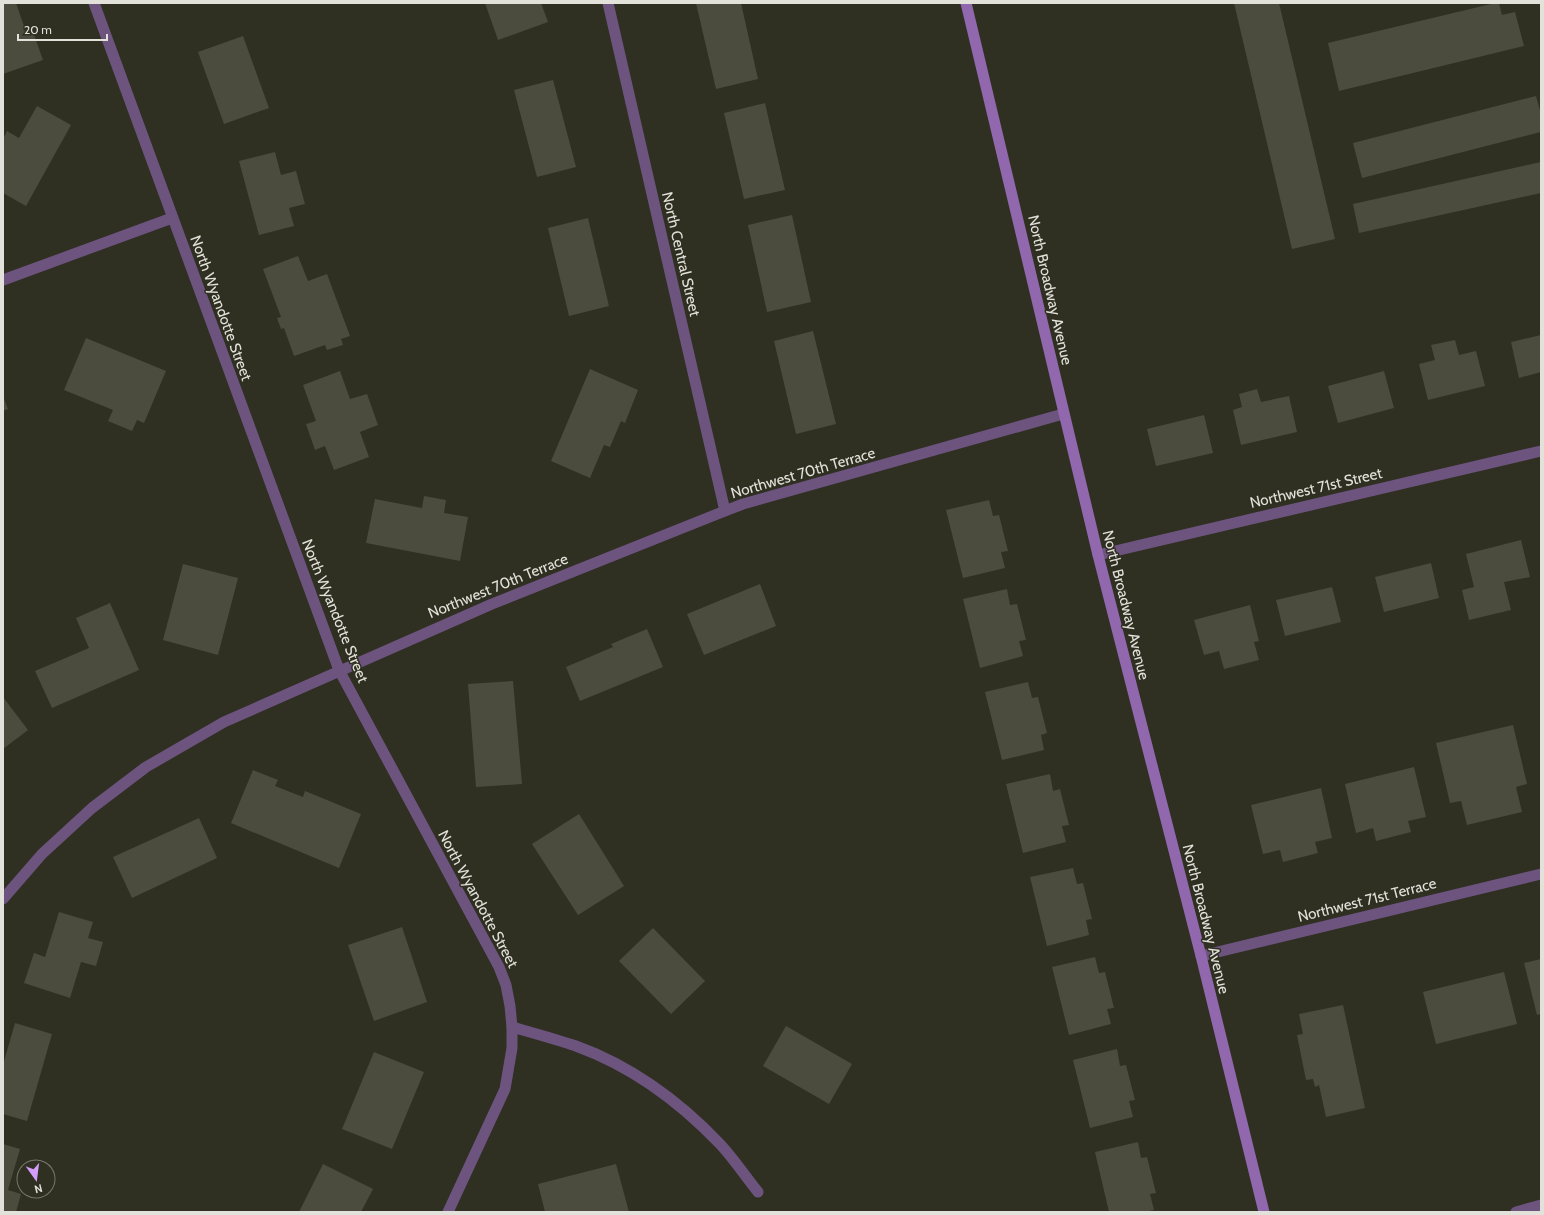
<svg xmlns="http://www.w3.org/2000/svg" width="1544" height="1215" font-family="Cabin,sans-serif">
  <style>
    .building { fill: #4c4c3e }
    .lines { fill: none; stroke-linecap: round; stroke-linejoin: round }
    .service { stroke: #6d547f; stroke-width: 11 }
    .minor { stroke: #6d547f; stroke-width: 11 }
    .secondary { stroke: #9167ad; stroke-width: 11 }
    .labels { text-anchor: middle; stroke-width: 3; stroke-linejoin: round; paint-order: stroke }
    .street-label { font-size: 15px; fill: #e3e2da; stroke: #2f2f22 }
  </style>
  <rect width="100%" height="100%" fill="#2f2f22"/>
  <g class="building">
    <path d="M 3,3 L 16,3 L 26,32 L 32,29 L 43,60 L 3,74 Z"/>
    <path d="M 485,3 L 541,3 L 548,22 L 498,40 Z"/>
    <path d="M 696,3 L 741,3 L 758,79 L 716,89 Z"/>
    <path d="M 1234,3 L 1279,3 L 1335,239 L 1292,249 Z"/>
    <path d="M 1495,3 L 1499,3 L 1502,15 L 1515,12 L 1524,46 L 1339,91 L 1328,43 Z"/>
    <path d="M 243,36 L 269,108 L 224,124 L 198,52 Z"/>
    <path d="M 553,80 L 576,167 L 537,177 L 514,90 Z"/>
    <path d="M 1536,96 L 1541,114 L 1541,132 L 1362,178 L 1353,143 Z"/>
    <path d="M 765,103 L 785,190 L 744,199 L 724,113 Z"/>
    <path d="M 37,106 L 71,125 L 26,206 L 3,193 L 3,139 L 7,131 L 19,138 Z"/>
    <path d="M 275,152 L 281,175 L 296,171 L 305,204 L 289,208 L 294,226 L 259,235 L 239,161 Z"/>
    <path d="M 1541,162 L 1541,193 L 1359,233 L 1353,204 Z"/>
    <path d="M 792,215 L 811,302 L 767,312 L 748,225 Z"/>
    <path d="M 588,218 L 609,306 L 569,316 L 548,228 Z"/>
    <path d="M 298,256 L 308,281 L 327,274 L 350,336 L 341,339 L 343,345 L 327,350 L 325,345 L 294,356 L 284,328 L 281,329 L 277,318 L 281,317 L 263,269 Z"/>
    <path d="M 813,331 L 836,424 L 796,434 L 774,341 Z"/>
    <path d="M 1541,335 L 1541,372 L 1519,378 L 1511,342 Z"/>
    <path d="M 86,338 L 166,371 L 144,423 L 137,420 L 132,431 L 108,421 L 113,410 L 64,390 Z"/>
    <path d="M 1455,340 L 1459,355 L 1476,351 L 1485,386 L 1428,400 L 1419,364 L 1435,360 L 1431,345 Z"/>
    <path d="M 590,369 L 638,390 L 625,423 L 621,421 L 610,447 L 604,445 L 590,478 L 551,461 Z"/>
    <path d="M 340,371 L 350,399 L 367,394 L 378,425 L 360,432 L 369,457 L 334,470 L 325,446 L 315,450 L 306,424 L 316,421 L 303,385 Z"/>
    <path d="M 1384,371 L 1394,408 L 1338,423 L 1328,386 Z"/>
    <path d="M 1257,389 L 1261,402 L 1289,396 L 1297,432 L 1241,445 L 1233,410 L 1242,407 L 1239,394 Z"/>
    <path d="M 3,396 L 8,409 L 3,411 Z"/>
    <path d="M 1204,415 L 1213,453 L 1156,466 L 1147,429 Z"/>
    <path d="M 424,496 L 446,500 L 444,513 L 468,517 L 460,561 L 366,543 L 375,499 L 422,508 Z"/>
    <path d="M 989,500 L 993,516 L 999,515 L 1008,551 L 1001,552 L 1005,568 L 963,578 L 946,510 Z"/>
    <path d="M 1521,540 L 1530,577 L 1504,582 L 1511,610 L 1469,620 L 1462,590 L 1474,587 L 1466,554 Z"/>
    <path d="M 1431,563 L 1439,598 L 1384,612 L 1375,577 Z"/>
    <path d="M 183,564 L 238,578 L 218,655 L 163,640 Z"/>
    <path d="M 760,584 L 776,626 L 704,655 L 687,614 Z"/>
    <path d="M 1332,587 L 1341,622 L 1285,636 L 1276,600 Z"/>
    <path d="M 1007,589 L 1010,605 L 1017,604 L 1026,640 L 1019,641 L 1023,656 L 980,668 L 963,599 Z"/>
    <path d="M 110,603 L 139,670 L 52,708 L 35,671 L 89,648 L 76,618 Z"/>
    <path d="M 1250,605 L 1259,641 L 1254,642 L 1259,660 L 1224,669 L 1219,651 L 1204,655 L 1194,620 Z"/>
    <path d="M 647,629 L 663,667 L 580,701 L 566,667 L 613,647 L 611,644 Z"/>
    <path d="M 513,681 L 522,784 L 476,787 L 468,684 Z"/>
    <path d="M 1028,682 L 1032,698 L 1038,697 L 1047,733 L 1041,735 L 1044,750 L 1002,760 L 985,692 Z"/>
    <path d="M 3,697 L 28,730 L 3,749 Z"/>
    <path d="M 1513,725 L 1527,784 L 1516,787 L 1522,812 L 1467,825 L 1461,801 L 1450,803 L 1436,743 Z"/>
    <path d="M 1414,767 L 1426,817 L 1408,821 L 1411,832 L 1376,841 L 1373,828 L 1356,833 L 1345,784 Z"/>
    <path d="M 253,770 L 278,780 L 275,786 L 303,797 L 305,791 L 361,814 L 339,868 L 231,823 Z"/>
    <path d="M 1050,774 L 1053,791 L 1060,789 L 1069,825 L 1062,826 L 1066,842 L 1023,853 L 1006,784 Z"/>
    <path d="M 1321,788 L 1332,838 L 1315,842 L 1318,853 L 1283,862 L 1280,850 L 1263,854 L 1251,805 Z"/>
    <path d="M 579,814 L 624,886 L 578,915 L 532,844 Z"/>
    <path d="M 199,818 L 217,858 L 132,898 L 113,857 Z"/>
    <path d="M 1073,868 L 1077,884 L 1083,883 L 1092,919 L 1086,920 L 1089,935 L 1047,946 L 1030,877 Z"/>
    <path d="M 59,912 L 93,922 L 88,938 L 103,942 L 96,966 L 81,962 L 70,998 L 24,983 L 34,953 L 45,957 Z"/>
    <path d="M 402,927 L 427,1002 L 374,1021 L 348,945 Z"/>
    <path d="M 653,928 L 705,981 L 671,1014 L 619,961 Z"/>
    <path d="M 1095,957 L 1099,973 L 1105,972 L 1114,1008 L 1107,1009 L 1111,1024 L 1069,1035 L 1052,967 Z"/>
    <path d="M 1541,959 L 1541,1014 L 1537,1015 L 1524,963 Z"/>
    <path d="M 1504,972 L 1517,1024 L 1436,1044 L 1423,992 Z"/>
    <path d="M 1343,1005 L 1365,1108 L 1326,1117 L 1319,1085 L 1315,1087 L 1313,1079 L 1306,1080 L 1297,1035 L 1303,1034 L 1299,1014 Z"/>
    <path d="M 15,1023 L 52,1034 L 27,1121 L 3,1114 L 3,1065 Z"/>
    <path d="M 786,1026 L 852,1064 L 829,1104 L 763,1066 Z"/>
    <path d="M 1117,1049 L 1120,1066 L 1126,1065 L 1135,1100 L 1129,1101 L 1133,1117 L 1090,1128 L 1073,1060 Z"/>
    <path d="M 374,1052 L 424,1072 L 392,1149 L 342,1129 Z"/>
    <path d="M 1138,1142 L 1141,1158 L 1147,1157 L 1156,1193 L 1150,1194 L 1154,1210 L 1144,1212 L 1109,1212 L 1095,1152 Z"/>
    <path d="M 3,1144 L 20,1149 L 8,1190 L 21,1194 L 16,1212 L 3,1212 Z"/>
    <path d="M 323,1164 L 373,1189 L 361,1212 L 299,1212 Z"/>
    <path d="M 616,1164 L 629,1212 L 545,1212 L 538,1184 Z"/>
  </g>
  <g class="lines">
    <path class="service" d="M 1516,1212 L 1541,1205"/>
    <g class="minor">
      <path d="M 94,3 L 339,670 L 499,967 L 506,985 L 510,1006 L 512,1027 L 512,1048 L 505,1089 L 448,1212"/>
      <path d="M 608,3 L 725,511"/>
      <path d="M 3,280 L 172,218"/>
      <path d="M 1098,555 L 1541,451"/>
      <path d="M 3,899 L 42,854 L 92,808 L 146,767 L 224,722 L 492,604 L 725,511 L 743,504 L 1063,414"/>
      <path d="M 1201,956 L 1541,874"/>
      <path d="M 512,1027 C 533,1033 555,1039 576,1046 C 631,1066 680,1102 720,1144 C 734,1159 745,1176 758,1192"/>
    </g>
    <path class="secondary" d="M 966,3 L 1098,555 L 1201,956 L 1264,1212"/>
  </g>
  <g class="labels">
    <g class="street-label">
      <text transform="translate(681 254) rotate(77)" y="5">North Central Street</text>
      <text transform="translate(1050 290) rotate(77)" y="5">North Broadway Avenue</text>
      <text transform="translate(221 308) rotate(70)" y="5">North Wyandotte Street</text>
      <text transform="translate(803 473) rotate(-16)" y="5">Northwest 70th Terrace</text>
      <text transform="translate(1316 488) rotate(-13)" y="5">Northwest 71st Street</text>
      <text transform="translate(498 586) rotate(-22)" y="5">Northwest 70th Terrace</text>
      <text transform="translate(1126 605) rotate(76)" y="5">North Broadway Avenue</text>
      <text transform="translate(335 611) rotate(68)" y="5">North Wyandotte Street</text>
      <text transform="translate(478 899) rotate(62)" y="5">North Wyandotte Street</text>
      <text transform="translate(1367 900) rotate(-14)" y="5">Northwest 71st Terrace</text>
      <text transform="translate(1206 919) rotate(76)" y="5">North Broadway Avenue</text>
    </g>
  </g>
  <rect width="1544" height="1215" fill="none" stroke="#e3e2da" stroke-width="8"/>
  <g transform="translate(36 1179) rotate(166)"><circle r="19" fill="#2f2f22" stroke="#77776c"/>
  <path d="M0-3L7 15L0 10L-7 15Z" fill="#d49cfb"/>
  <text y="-6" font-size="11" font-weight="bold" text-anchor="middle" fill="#e3e2da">N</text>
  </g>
  <path d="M18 34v6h89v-6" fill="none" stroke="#e3e2da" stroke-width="2"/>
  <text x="24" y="34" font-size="12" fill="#e3e2da" stroke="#2f2f22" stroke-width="3" paint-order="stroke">20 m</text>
</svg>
